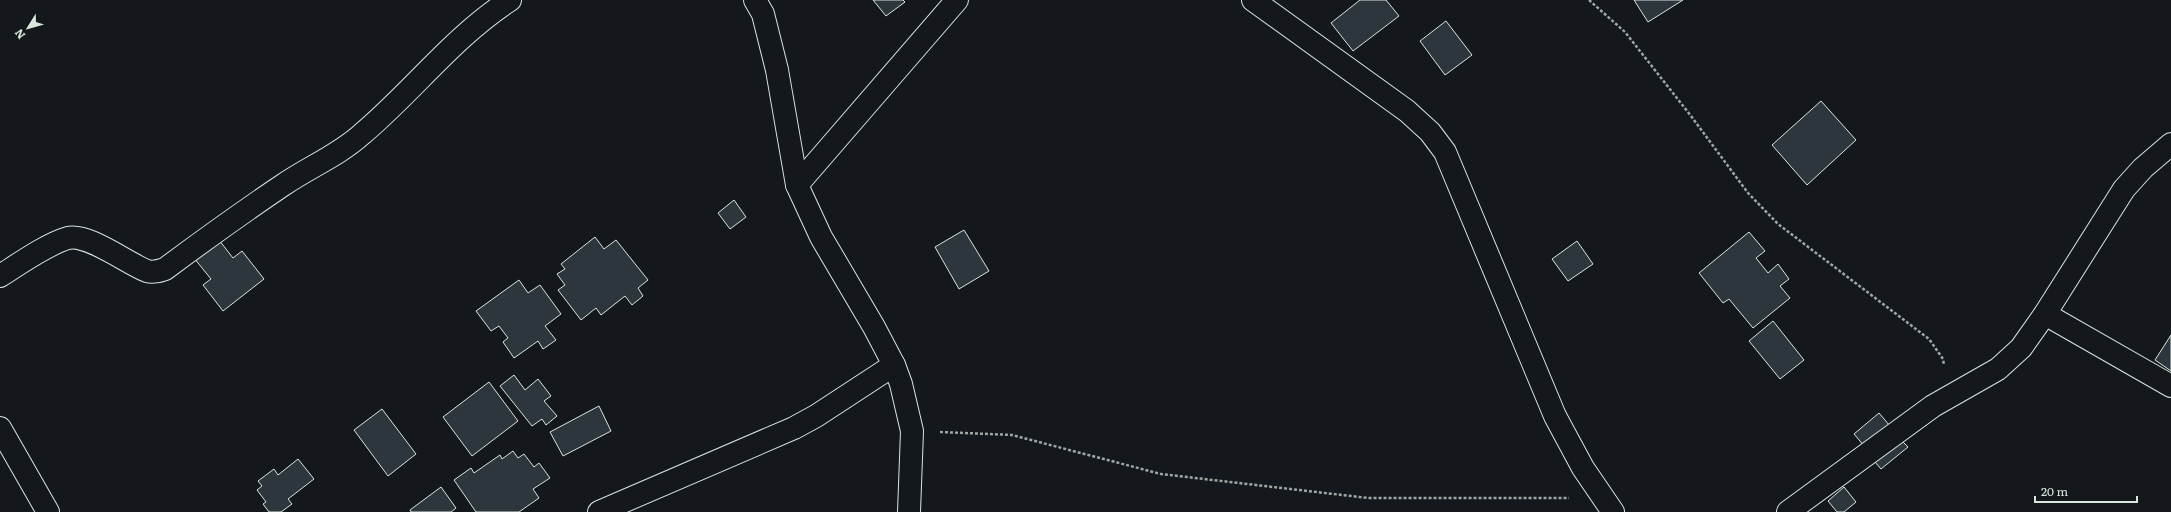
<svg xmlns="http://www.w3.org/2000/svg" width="2171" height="512" font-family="Literata,serif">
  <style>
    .building { fill: #2c363c; stroke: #d8e6dc }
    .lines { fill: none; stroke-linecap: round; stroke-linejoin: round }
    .minor-casing { stroke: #d8e6dc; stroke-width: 24 }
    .path { stroke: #9da8a2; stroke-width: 2.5; stroke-dasharray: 3 2; stroke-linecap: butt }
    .minor { stroke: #14181c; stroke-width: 22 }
  </style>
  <rect width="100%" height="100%" fill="#14181c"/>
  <g class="building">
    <path d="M 873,0 L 903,0 L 905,2 L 886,16 Z"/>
    <path d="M 1360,0 L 1386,0 L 1399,16 L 1353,51 L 1331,23 Z"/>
    <path d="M 1634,0 L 1683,0 L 1648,22 Z"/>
    <path d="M 1446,21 L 1472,55 L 1445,75 L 1420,41 Z"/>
    <path d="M 1821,101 L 1856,140 L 1807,185 L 1772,145 Z"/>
    <path d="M 734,200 L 746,217 L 730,229 L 718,213 Z"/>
    <path d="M 964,230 L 989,271 L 959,289 L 935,247 Z"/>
    <path d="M 1749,232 L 1765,251 L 1756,258 L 1768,273 L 1778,264 L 1789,279 L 1780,286 L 1790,298 L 1753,328 L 1729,299 L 1723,303 L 1699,273 Z"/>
    <path d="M 595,237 L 604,249 L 616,240 L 648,280 L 638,288 L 643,296 L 632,305 L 625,296 L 601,315 L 596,308 L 581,320 L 558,290 L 565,285 L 557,274 L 565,269 L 561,264 Z"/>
    <path d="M 219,240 L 233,258 L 242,251 L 264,279 L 223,311 L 203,285 L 211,279 L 194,258 Z"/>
    <path d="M 1577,241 L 1593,264 L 1568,281 L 1552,259 Z"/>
    <path d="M 519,280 L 528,293 L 540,285 L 561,314 L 545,326 L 556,340 L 543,349 L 538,341 L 514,358 L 503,342 L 508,338 L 499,326 L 491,331 L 476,311 Z"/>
    <path d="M 1773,321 L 1804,360 L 1780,379 L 1749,341 Z"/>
    <path d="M 2171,335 L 2171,371 L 2155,360 Z"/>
    <path d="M 514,375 L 525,390 L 538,379 L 551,396 L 544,401 L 557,416 L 546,425 L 542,419 L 532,426 L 500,386 Z"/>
    <path d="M 489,382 L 518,421 L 472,456 L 443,417 Z"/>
    <path d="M 599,406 L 611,431 L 563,456 L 550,432 Z"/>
    <path d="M 382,409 L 416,454 L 388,476 L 354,430 Z"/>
    <path d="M 1879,413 L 1890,426 L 1865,447 L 1854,434 Z"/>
    <path d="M 1902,441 L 1908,447 L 1881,469 L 1875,462 Z"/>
    <path d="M 513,451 L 518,458 L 524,454 L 534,467 L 539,463 L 550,478 L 533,489 L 539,498 L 519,512 L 476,512 L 454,480 L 471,468 L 474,473 L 500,455 L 502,459 Z"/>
    <path d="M 298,459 L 314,479 L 288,499 L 292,504 L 281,512 L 269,512 L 263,504 L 266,502 L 257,490 L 262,486 L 258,481 L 274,469 L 278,475 Z"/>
    <path d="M 441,487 L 456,508 L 451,512 L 411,512 L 410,510 Z"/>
    <path d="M 1844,487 L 1856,502 L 1844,512 L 1837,512 L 1828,501 Z"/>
  </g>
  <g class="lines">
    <defs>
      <g id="minor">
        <path d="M 755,0 L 763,14 L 777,70 L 797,185 L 821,237 L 874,327 L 894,365 L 901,384 L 912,431 L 909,512"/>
        <path d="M 1253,0 L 1407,111 L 1430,132 L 1445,152 L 1555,416 L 1583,468 L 1613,512"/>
        <path d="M 797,185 L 957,0"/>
        <path d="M 0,276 C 19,264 47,244 68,238 C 88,233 128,264 147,271 C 153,273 159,271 165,269 C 204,240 243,212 283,185 C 309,167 339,155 362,134 C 413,91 453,37 510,0"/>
        <path d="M 2045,314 L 2171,386"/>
        <path d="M 0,428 L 48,512"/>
        <path d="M 599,512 L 794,428 L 816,416 L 894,365"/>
        <path d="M 1788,512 L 1933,406 L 1998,369 L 2021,348 L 2045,314 L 2124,189 L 2143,168 L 2171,144"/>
      </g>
    </defs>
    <use href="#minor" class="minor-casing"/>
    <g class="path">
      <path d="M 1589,0 L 1625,32 L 1691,116 L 1748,193 L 1778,224 L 1929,339 L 1943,359 L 1944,365"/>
      <path d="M 940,432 L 1012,435 L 1161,474 L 1368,498 L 1569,498"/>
    </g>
    <use href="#minor" class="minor"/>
  </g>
  <g transform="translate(28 28) rotate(233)" stroke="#14181c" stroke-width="3" paint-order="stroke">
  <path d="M0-3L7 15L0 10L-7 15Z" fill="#d8e6dc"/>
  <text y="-6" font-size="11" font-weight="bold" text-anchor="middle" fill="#d8e6dc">N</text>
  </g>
  <path d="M2035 496v6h102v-6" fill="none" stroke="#d8e6dc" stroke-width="2"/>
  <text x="2041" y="496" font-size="12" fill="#d8e6dc" stroke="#14181c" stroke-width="3" paint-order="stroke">20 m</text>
</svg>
